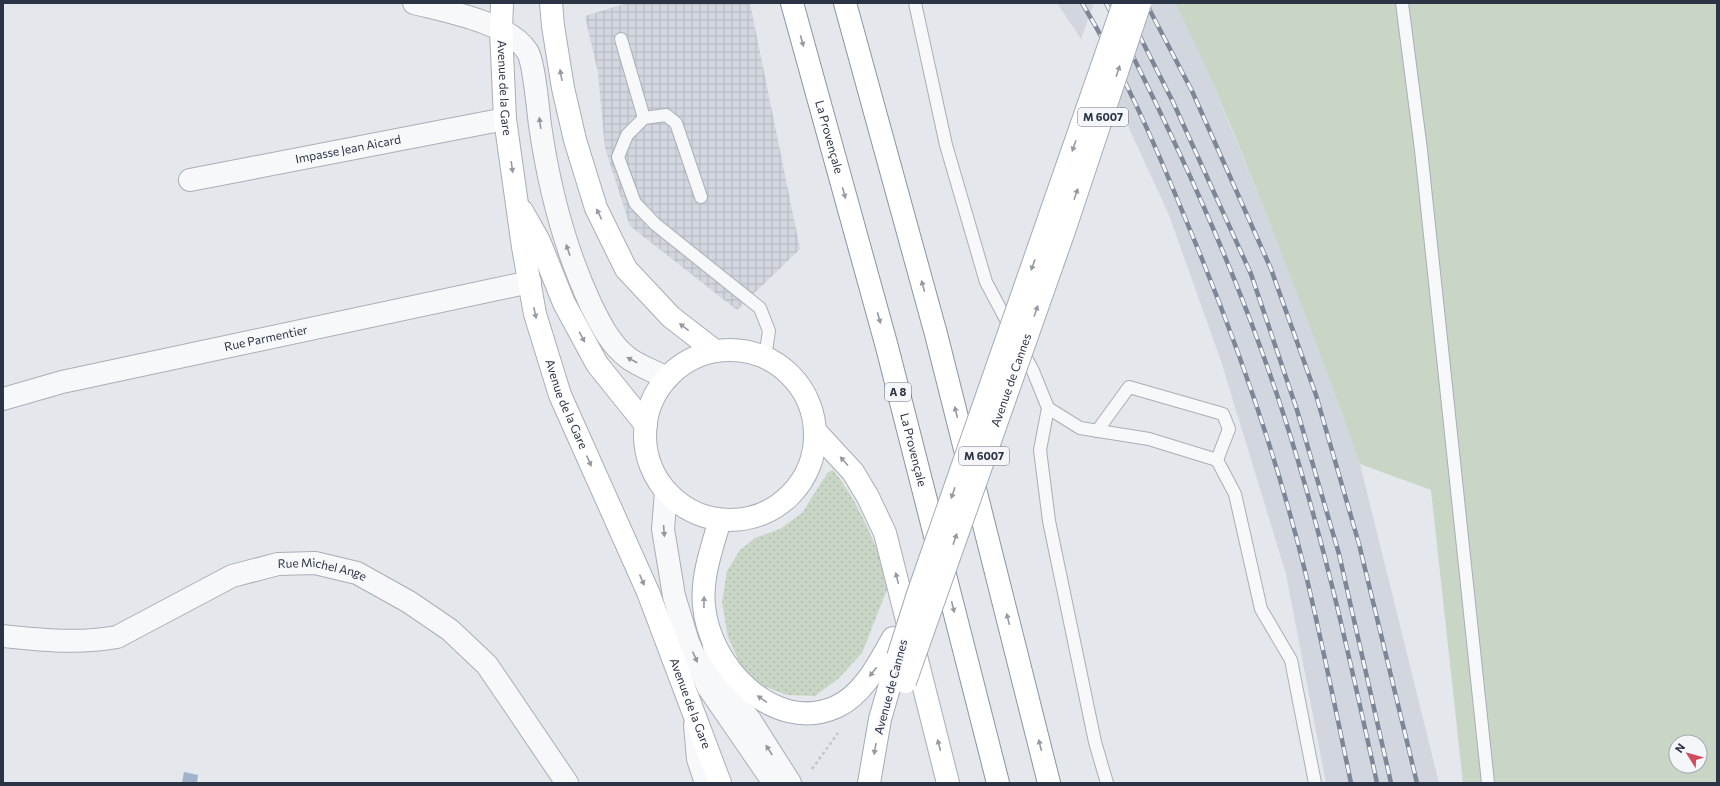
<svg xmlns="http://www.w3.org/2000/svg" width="1720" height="786" font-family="Commissioner,sans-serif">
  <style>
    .built { fill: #d2d6de }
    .industrial { fill: url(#industrial-grid) }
    .grass { fill: url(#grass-dots) }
    .park { fill: #c9d6c5; fill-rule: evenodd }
    .water { fill: #9fb4cc }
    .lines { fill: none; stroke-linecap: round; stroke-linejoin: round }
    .lane-casing { stroke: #a9aeb7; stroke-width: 14 }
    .street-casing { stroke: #a9aeb7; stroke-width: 24 }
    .secondary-casing { stroke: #a9aeb7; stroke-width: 24 }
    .primary-casing { stroke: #a3abb8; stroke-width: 24 }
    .highway-casing { stroke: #8b94a3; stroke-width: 24 }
    .path { stroke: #c2c5cb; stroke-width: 2.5; stroke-dasharray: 3 3; stroke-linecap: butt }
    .lane { stroke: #f7f8fa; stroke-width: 12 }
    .street { stroke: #f7f8fa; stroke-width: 22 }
    .secondary { stroke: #fff; stroke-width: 22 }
    .primary { stroke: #fff; stroke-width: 22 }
    .highway { stroke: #fff; stroke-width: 22 }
    .rail-casing { stroke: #7d8696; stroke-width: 4.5 }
    .rail { stroke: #f4f6f9; stroke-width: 3; stroke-dasharray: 9; stroke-linecap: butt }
    .primary-bridge-casing { stroke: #a3abb8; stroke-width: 24; stroke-linecap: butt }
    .primary-bridge { stroke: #fff; stroke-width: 22 }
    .oneway { fill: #959aa2 }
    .oneway2 { fill: #9196a0 }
    .labels { text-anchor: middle; stroke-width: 3; stroke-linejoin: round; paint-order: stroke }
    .shield { fill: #f4f6f9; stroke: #676e7b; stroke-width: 1 }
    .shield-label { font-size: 11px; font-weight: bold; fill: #2b3445 }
    .street-label { font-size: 12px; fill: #2b3445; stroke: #f4f6f9 }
  </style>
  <defs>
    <pattern id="industrial-grid" width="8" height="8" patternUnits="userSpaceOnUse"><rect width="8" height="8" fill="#d2d6de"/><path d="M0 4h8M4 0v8" fill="none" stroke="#b4b8c0"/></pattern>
    <pattern id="grass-dots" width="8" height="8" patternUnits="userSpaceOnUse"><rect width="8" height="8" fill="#c9d6c5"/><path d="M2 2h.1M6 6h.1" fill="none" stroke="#adb8ab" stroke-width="1.8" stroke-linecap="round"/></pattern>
  </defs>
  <rect width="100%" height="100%" fill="#e4e7ec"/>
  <g class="built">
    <path d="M 1057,3 L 1094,3 L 1081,39 Z"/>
    <path d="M 1150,3 L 1175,3 L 1199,50 L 1301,300 L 1360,464 L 1439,783 L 1326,783 L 1286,574 L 1221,361 L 1169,215 L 1116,100 Z"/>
  </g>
  <path class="industrial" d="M 627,3 L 750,3 L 800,249 L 737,310 L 630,226 L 605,148 L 598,73 L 585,16 Z"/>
  <path class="grass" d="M 833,470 C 860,503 874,543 890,582 L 862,653 L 838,679 L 815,696 L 787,695 L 761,685 L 742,668 L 728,637 L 722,602 L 727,571 L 740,550 L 755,538 L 780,529 L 802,513 L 828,472 Z"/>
  <path class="park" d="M 1175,3 L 1717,3 L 1717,783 L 1463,783 L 1431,490 L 1360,464 C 1327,371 1293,280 1256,189 C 1231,126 1206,63 1175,3 ZM 1676,742 L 1700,742 L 1700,766 L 1676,766 Z"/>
  <path class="water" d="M 184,772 L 198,775 L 197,783 L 182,783 Z"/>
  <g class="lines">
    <defs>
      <g id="lane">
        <path d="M 915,3 L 946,145 L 986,282 L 1011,329"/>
        <path d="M 1402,3 L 1421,150 L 1488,783"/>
        <path d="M 621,39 L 644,118"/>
        <path d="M 701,197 L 676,123 L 666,115 L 644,118 L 627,135 L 618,157 L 635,203 L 655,224 L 760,308 L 769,331 L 765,357"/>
        <path d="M 1022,350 L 1033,371 L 1048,408 L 1040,450 L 1049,521 L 1095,742 L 1107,783"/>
        <path d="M 1048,408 L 1080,428 L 1149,439 L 1217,460 L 1235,494 L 1261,609 L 1291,660 L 1315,783"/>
        <path d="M 1097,431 L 1129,387 L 1223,414 L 1229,429 L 1217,460"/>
      </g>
      <g id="street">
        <path d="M 414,3 C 445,11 508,22 527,51 C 534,61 538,110 540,125 C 549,188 564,247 591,305 C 600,323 610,344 627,357 C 638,366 654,371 667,378"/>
        <path id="s1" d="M 190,180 L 505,119"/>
        <path id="s2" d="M 3,399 L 62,382 L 530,282"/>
        <path d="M 666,492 L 663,529 L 674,596 L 688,642 L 708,687 L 774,783"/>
        <path id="s3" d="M 3,636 C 41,640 78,644 117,637 L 232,576 L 278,564 L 315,563 L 357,573 L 409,602 L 450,630 L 487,665 L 567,783"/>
        <path d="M 714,646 L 721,675 L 732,698 L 750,720 L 790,783"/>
        <path d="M 695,725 L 698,759 L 706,783"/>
      </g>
      <g id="secondary">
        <path id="s4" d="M 502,3 L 501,30 L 505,119 L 523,247 L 535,314 L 560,395 L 648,592 L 720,783"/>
        <path d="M 551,3 L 553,26 L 563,88 L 575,140 L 596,208 L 626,269 L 671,317 L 715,351"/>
        <path d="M 522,211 L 539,241 L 564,303 L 597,364 L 646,425"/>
        <circle cx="730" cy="435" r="85"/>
        <path d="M 816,432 L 853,472 L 868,497 L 885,533 L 948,783"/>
      </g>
      <g id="primary">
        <path d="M 720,520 C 712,547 701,578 704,606 C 709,665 773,735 836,707 C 863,695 879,663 893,638"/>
        <path d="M 869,783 L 880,719 L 898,657"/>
      </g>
      <g id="highway">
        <path id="s5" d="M 792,3 L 887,347 L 998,783"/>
        <path d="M 845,3 L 936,334 L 1049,783"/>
      </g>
    </defs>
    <use href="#lane" class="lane-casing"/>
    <use href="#street" class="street-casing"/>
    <use href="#secondary" class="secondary-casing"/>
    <use href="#primary" class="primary-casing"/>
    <use href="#highway" class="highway-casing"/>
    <path class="path" d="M 812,769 L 838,733"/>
    <use href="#lane" class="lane"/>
    <use href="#street" class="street"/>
    <use href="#secondary" class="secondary"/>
    <use href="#primary" class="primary"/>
    <use href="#highway" class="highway"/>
    <defs>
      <g id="rail">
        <path d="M 1082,3 C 1122,69 1154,142 1183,213 C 1232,329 1275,449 1305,571 C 1322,641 1336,712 1351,783"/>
        <path d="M 1106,3 C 1174,136 1238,273 1284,416 C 1323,536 1350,659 1377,783"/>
        <path d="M 1123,3 L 1173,102 L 1251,274 L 1297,410 L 1339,554 L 1391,783"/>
        <path d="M 1146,3 L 1192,91 L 1271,269 L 1316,395 L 1359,544 L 1417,783"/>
      </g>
    </defs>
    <use href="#rail" class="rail-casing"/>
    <use href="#rail" class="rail"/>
    <defs>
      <g id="primary-bridge">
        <path d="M 898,657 L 918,594 L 1124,3"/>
        <path id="s6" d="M 905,682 L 1064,231 L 1140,3"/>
      </g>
    </defs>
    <use href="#primary-bridge" class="primary-bridge-casing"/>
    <use href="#primary-bridge" class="primary-bridge"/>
  </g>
  <defs><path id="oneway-solid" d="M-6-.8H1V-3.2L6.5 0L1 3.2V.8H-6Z"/></defs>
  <g class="oneway">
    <use href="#oneway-solid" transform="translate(802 41) rotate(75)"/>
    <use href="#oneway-solid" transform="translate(1118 71) rotate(-72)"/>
    <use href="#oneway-solid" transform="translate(561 75) rotate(-100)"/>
    <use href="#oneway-solid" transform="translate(1074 146) rotate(109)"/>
    <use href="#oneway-solid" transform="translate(512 167) rotate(82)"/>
    <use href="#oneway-solid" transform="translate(844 193) rotate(75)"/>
    <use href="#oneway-solid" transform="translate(1076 194) rotate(-71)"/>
    <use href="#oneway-solid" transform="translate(599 214) rotate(-116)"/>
    <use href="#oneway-solid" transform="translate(1033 265) rotate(110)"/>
    <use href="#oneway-solid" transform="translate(923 286) rotate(-105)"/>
    <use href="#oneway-solid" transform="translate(1036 311) rotate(-71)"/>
    <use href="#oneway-solid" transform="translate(535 313) rotate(78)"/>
    <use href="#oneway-solid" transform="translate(879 318) rotate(75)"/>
    <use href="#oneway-solid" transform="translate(684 327) rotate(-142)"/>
    <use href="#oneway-solid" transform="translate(582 337) rotate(62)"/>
    <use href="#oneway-solid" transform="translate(956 412) rotate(-104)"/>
    <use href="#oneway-solid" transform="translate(589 461) rotate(66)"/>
    <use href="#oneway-solid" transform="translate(844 461) rotate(-132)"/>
    <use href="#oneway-solid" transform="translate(953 493) rotate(109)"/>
    <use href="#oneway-solid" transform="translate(955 539) rotate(-71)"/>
    <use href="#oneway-solid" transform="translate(897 578) rotate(-104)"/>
    <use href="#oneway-solid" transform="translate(642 580) rotate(66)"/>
    <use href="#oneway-solid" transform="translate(704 602) rotate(-89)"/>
    <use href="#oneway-solid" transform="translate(953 607) rotate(76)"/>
    <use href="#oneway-solid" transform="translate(1008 619) rotate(-104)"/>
    <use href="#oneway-solid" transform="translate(873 672) rotate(128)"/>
    <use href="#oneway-solid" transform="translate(762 699) rotate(-146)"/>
    <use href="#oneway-solid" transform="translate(939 745) rotate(-104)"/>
    <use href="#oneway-solid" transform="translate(1040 745) rotate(-104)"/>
    <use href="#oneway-solid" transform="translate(875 749) rotate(100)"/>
  </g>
  <g class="oneway2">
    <use href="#oneway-solid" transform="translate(540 123) rotate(-98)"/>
    <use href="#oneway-solid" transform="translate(568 250) rotate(-109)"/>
    <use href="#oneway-solid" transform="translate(632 360) rotate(-152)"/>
    <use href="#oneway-solid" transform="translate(664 531) rotate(86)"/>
    <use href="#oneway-solid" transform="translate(695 657) rotate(66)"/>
    <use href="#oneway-solid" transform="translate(769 750) rotate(-123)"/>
  </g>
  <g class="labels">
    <g class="shield">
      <rect x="1078" y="108" width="50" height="18" rx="3"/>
      <rect x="885" y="383" width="26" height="18" rx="3"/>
      <rect x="959" y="447" width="50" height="18" rx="3"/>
    </g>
    <g class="shield-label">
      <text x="1103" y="121">M 6007</text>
      <text x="898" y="396">A 8</text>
      <text x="984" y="460">M 6007</text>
    </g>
    <g class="street-label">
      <text dy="4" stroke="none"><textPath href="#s4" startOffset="85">Avenue de la Gare</textPath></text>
      <text dy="4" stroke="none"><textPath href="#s5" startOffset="139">La Provençale</textPath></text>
      <text dy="4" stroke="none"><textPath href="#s1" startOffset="161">Impasse Jean Aicard</textPath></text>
      <text dy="4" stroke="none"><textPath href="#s2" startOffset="270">Rue Parmentier</textPath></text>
      <text dy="4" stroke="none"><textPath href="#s6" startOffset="320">Avenue de Cannes</textPath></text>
      <text dy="4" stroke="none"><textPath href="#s4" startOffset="409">Avenue de la Gare</textPath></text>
      <text dy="4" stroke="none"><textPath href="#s5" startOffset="463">La Provençale</textPath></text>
      <text dy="4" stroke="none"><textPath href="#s3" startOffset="337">Rue Michel Ange</textPath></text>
      <text transform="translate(891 687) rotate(-75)" y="4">Avenue de Cannes</text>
      <text dy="4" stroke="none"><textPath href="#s4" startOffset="733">Avenue de la Gare</textPath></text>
    </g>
  </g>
  <rect width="1720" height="786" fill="none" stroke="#2b3445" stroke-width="8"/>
  <g transform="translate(1688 754) rotate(307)"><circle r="19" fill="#f4f6f9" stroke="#a4a8b1"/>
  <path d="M0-3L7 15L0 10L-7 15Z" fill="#d1495b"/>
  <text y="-6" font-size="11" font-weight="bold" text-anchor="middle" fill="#2b3445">N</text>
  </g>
</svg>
